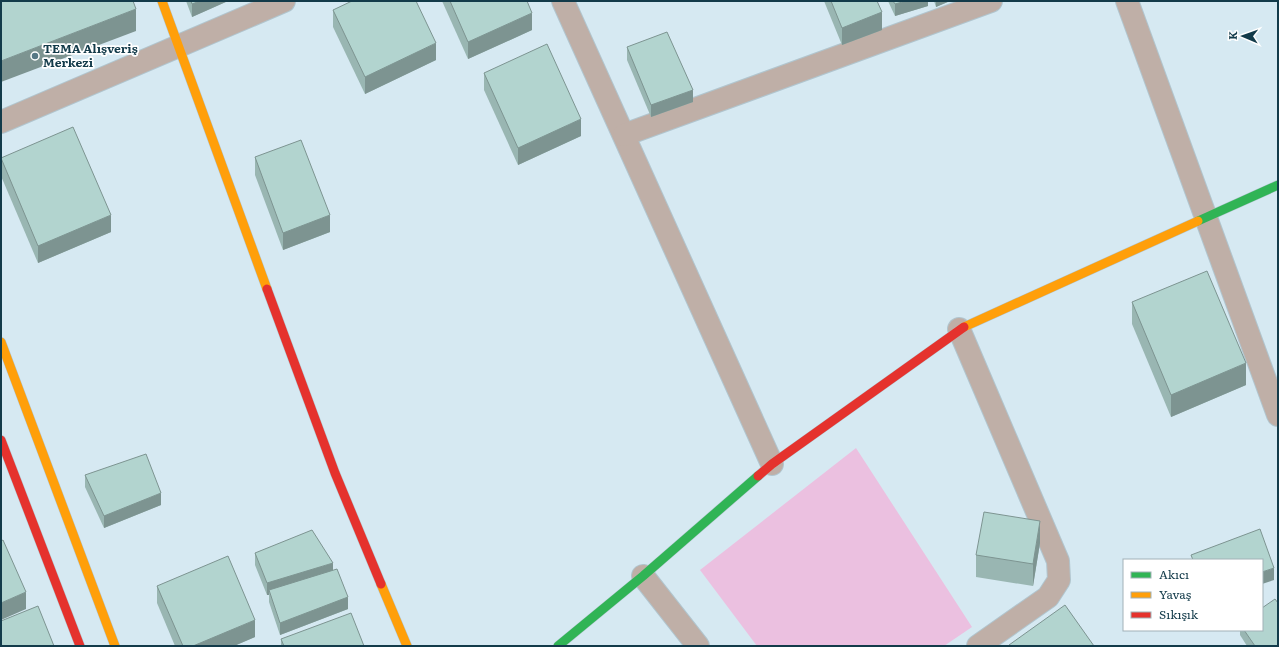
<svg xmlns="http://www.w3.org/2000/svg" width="1279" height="647" font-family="Literata,serif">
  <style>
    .green { fill: #ebc0e0 }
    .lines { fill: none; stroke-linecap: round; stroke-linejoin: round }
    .street-casing { stroke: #b1c5ce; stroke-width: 24 }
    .fast-casing { stroke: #b1c5ce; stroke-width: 10 }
    .slow-casing { stroke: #b1c5ce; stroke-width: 10 }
    .jam-casing { stroke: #b1c5ce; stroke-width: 10 }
    .street { stroke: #bfafa7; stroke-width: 22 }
    .fast { stroke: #30b455; stroke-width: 9 }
    .slow { stroke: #ff9f0a; stroke-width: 9 }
    .jam { stroke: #e5322d; stroke-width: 9 }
    .wall { fill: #99b6b2 }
    .shaded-wall { fill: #7d9491 }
    .building { fill: #b2d4cf; stroke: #7d9491 }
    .poi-dot { fill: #577885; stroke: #fff; stroke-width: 1.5 }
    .labels { text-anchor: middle; stroke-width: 3.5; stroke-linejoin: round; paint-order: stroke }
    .poi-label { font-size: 12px; font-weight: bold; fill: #133b4a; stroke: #fff; text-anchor: start }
  </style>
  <rect width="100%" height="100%" fill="#d6e9f2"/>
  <path class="green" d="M 856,448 L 972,627 L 944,646 L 757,646 L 700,570 Z"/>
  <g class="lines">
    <defs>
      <g id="street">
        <path d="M 563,1 L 772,464"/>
        <path d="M 1127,1 L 1278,415"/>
        <path d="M 1,122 L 284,1"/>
        <path d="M 624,135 L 991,1"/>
        <path d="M 959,329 L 1058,561 L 1059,580 L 1048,597 L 978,646"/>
        <path d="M 643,576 L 698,646"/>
      </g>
      <g id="fast">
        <path d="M 1198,221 L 1278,185"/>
        <path d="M 558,646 L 643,576 L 758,476"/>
      </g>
      <g id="slow">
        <path d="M 162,1 L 267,289"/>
        <path d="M 964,327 L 1198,221"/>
        <path d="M 1,342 L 115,646"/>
        <path d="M 381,584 L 407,646"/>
      </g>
      <g id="jam">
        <path d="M 267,289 L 335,473 L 381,584"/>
        <path d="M 1,440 L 80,646"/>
        <path d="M 758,476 L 772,464 L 964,327"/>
      </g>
    </defs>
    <use href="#street" class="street-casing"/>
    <use href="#fast" class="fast-casing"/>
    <use href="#slow" class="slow-casing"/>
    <use href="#jam" class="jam-casing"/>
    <use href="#street" class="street"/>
    <use href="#fast" class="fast"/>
    <use href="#slow" class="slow"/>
    <use href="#jam" class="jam"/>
  </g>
  <g class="wall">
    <path d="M 186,1 L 228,1 L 192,17 Z"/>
    <path d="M 442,1 L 527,1 L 532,30 L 468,59 Z"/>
    <path d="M 824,1 L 877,1 L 882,30 L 842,45 Z"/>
    <path d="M 888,1 L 928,1 L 928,6 L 895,16 Z"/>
    <path d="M 934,1 L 950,1 L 936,7 Z"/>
    <path d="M 333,10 L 436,60 L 365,94 L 333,27 Z"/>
    <path d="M 627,47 L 693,102 L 651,117 L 627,60 Z"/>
    <path d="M 484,73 L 581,136 L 518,165 L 484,90 Z"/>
    <path d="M 255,157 L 330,232 L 283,250 L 255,175 Z"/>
    <path d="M 1,158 L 111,232 L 38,263 L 1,176 Z"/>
    <path d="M 1132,302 L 1246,385 L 1171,417 L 1132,324 Z"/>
    <path d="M 85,475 L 161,505 L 104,528 L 85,487 Z"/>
    <path d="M 1040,543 L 1033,586 L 976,577 L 976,555 Z"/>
    <path d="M 255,553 L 333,570 L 348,609 L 280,635 L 269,602 L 269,595 L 267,595 L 255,565 Z"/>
    <path d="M 157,586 L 255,637 L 234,646 L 175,646 L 157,603 Z"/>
    <path d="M 1240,630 L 1262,630 L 1278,646 L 1247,646 L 1240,635 Z"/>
    <path d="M 281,639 L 364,646 L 281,646 Z"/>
  </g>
  <g class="shaded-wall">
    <path d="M 200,1 L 228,1 L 192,17 L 192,4 Z"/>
    <path d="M 906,1 L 928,1 L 928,6 L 895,16 L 895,4 Z"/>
    <path d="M 936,1 L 950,1 L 936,7 Z"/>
    <path d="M 136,9 L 136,31 L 1,82 L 1,61 Z"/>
    <path d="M 882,12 L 882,30 L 842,45 L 842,28 Z"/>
    <path d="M 532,13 L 532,30 L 468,59 L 468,42 Z"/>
    <path d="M 436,43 L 436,60 L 365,94 L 365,77 Z"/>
    <path d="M 693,90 L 693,102 L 651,117 L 651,105 Z"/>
    <path d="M 581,119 L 581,136 L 518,165 L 518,148 Z"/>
    <path d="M 111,215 L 111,232 L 38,263 L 38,246 Z"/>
    <path d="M 330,215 L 330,232 L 283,250 L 283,233 Z"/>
    <path d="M 1246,363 L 1246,385 L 1171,417 L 1171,395 Z"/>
    <path d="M 161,493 L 161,505 L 104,528 L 104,516 Z"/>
    <path d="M 1040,521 L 1040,543 L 1033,586 L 1033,564 Z"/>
    <path d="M 333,563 L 333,575 L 269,590 L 269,595 L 267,595 L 267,583 Z"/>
    <path d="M 1274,568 L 1274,580 L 1262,584 L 1262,572 Z"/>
    <path d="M 26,592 L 26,609 L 1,620 L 1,603 Z"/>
    <path d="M 348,597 L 348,609 L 280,635 L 280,623 Z"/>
    <path d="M 255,620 L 255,637 L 234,646 L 193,646 Z"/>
  </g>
  <g class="building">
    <path d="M 1,1 L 133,1 L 136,9 L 1,61 Z"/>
    <path d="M 191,1 L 200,1 L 192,4 Z"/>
    <path d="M 352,1 L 416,1 L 436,43 L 365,77 L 333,10 Z"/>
    <path d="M 450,1 L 527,1 L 532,13 L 468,42 Z"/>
    <path d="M 831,1 L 877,1 L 882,12 L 842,28 Z"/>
    <path d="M 893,1 L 906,1 L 895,4 Z"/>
    <path d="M 667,32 L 693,90 L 651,105 L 627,47 Z"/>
    <path d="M 547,44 L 581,119 L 518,148 L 484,73 Z"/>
    <path d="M 73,127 L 111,215 L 38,246 L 1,158 Z"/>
    <path d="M 301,140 L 330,215 L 283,233 L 255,157 Z"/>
    <path d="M 1207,271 L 1246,363 L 1171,395 L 1132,302 Z"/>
    <path d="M 146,454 L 161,493 L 104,516 L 85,475 Z"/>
    <path d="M 984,512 L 1040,521 L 1033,564 L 976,555 Z"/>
    <path d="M 1260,529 L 1274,568 L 1262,572 L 1262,560 L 1193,560 L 1191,555 Z"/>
    <path d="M 312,530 L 333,563 L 267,583 L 255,553 Z"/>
    <path d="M 3,540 L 26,592 L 1,603 L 1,541 Z"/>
    <path d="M 228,556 L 255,620 L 193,646 L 183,646 L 157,586 Z"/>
    <path d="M 337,569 L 348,597 L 280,623 L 269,590 Z"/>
    <path d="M 1275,599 L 1278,603 L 1278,646 L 1255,646 L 1244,630 L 1262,630 L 1262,608 Z"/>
    <path d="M 1065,605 L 1094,646 L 1009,646 L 1009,645 Z"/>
    <path d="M 38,606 L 54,646 L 1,646 L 1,621 Z"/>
    <path d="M 351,613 L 364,646 L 284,646 L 281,639 Z"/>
  </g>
  <circle class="poi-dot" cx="35" cy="56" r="4"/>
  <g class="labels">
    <g class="poi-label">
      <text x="43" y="53">TEMA Alışveriş<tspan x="43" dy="14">Merkezi</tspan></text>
    </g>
  </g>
  <rect width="1279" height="647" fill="none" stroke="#133b4a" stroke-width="4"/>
  <rect x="1123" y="559" width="140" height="72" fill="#ffffff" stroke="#a1b1b7"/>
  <rect x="1131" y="572" width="20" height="6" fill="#30b455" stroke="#a1b1b7"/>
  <text x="1159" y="579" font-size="12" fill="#133b4a">Akıcı</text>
  <rect x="1131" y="592" width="20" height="6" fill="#ff9f0a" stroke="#a1b1b7"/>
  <text x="1159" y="599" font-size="12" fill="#133b4a">Yavaş</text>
  <rect x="1131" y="612" width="20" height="6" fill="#e5322d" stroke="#a1b1b7"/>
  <text x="1159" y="619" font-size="12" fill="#133b4a">Sıkışık</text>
  <g transform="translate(1243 36) rotate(272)" stroke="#ffffff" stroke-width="3" paint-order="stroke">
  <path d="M0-3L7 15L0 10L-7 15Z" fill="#133b4a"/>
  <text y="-6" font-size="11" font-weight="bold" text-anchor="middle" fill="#133b4a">K</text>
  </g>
</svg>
